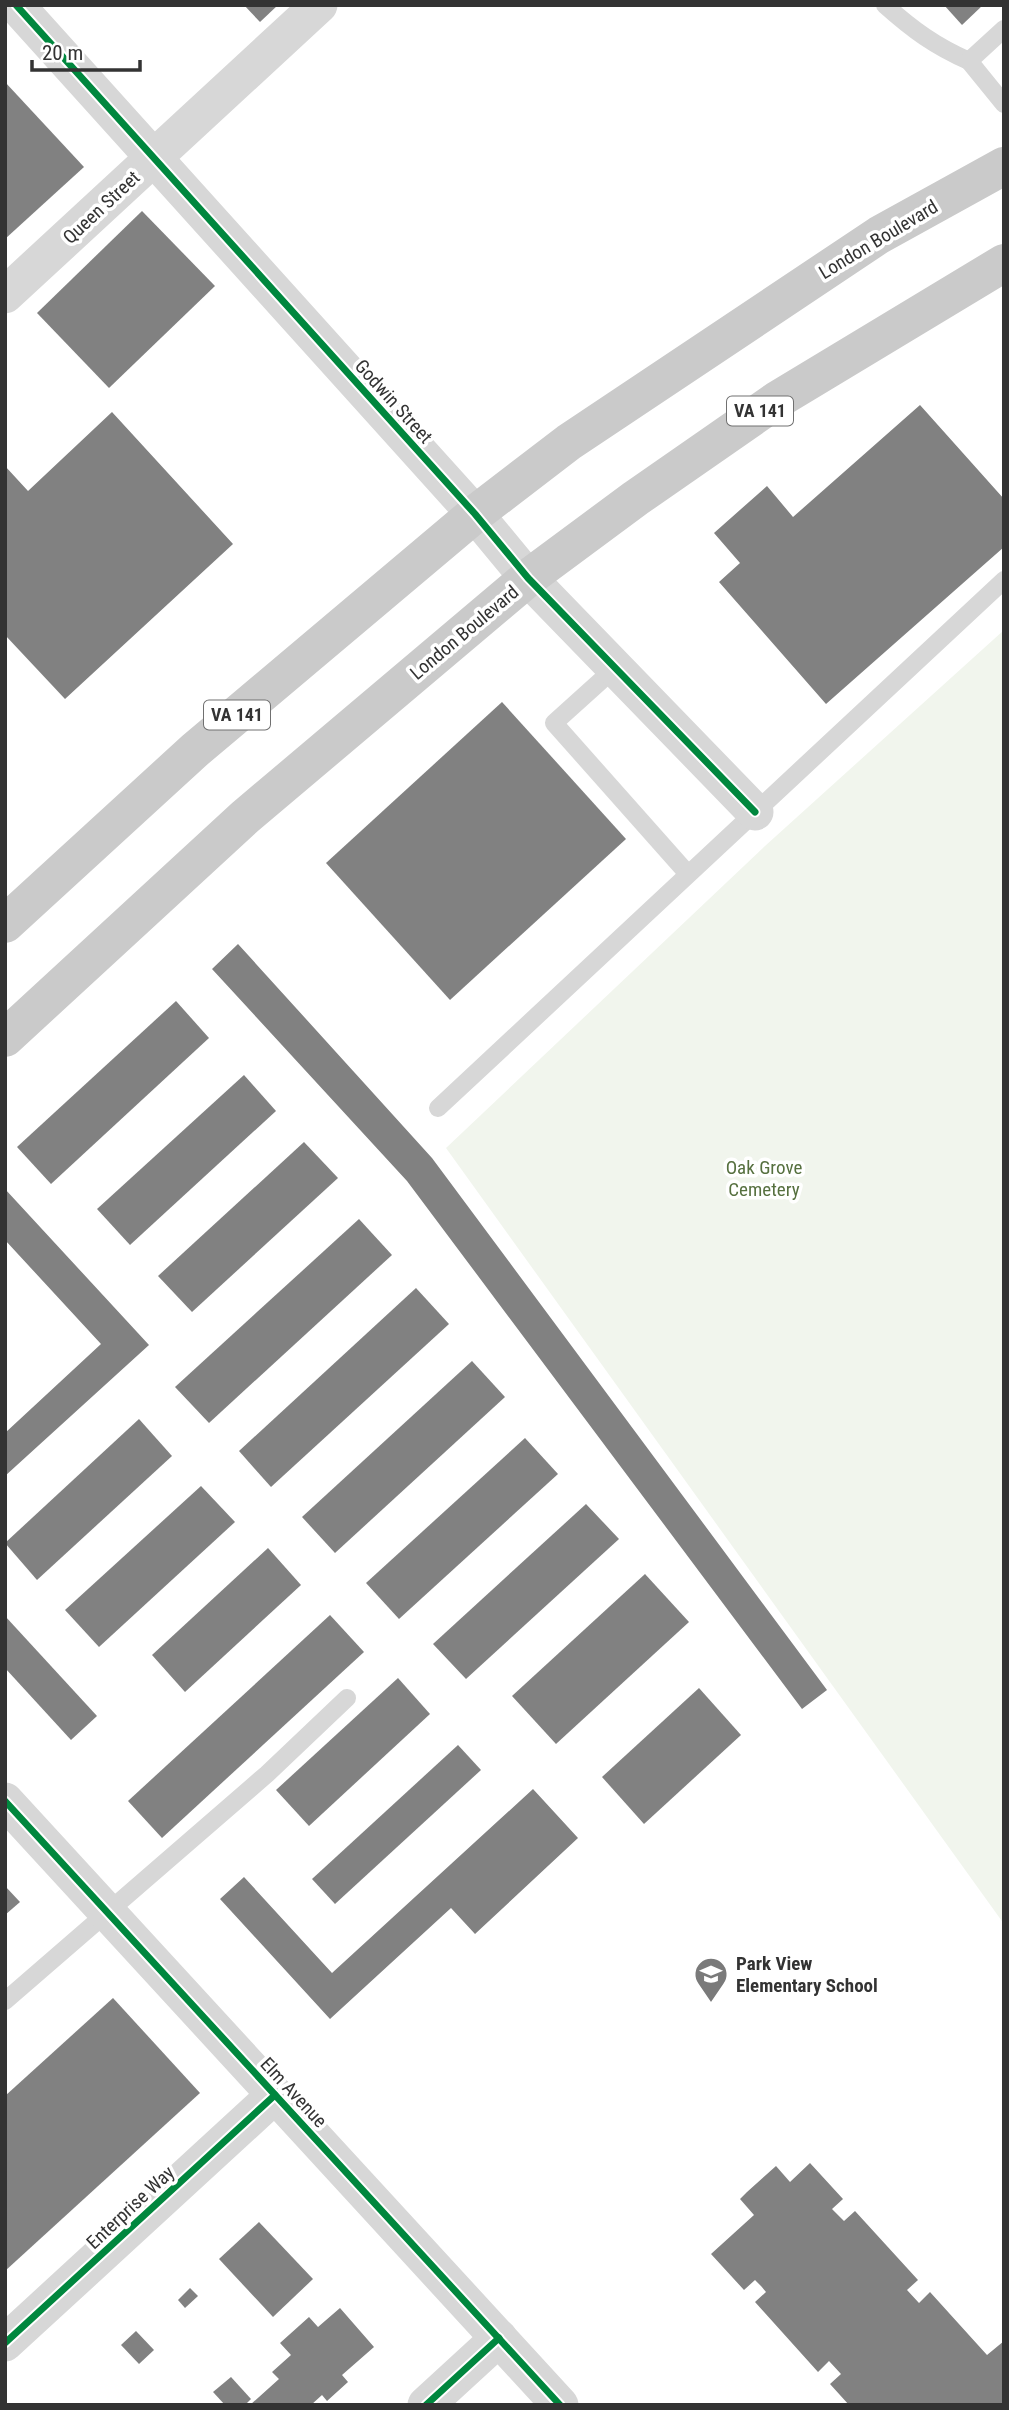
<svg xmlns="http://www.w3.org/2000/svg" width="1009" height="2410" font-family="'Roboto Condensed',sans-serif">
  <style>
    .green { fill: #f1f5ed }
    .building { fill: #818181 }
    .lines { fill: none; stroke-linecap: round; stroke-linejoin: round }
    .lane { stroke: #d7d7d7; stroke-width: 18 }
    .street { stroke: #d7d7d7; stroke-width: 37 }
    .primary { stroke: #cacaca; stroke-width: 38 }
    .cycleway-casing { stroke: #fff; stroke-width: 11 }
    .cycleway { stroke: #00873e; stroke-width: 7 }
    .labels { text-anchor: middle; stroke-width: 7; stroke-linejoin: round; paint-order: stroke }
    .shield { fill: #fff; stroke: #707070; stroke-width: 2 }
    .shield-label { font-size: 18px; font-weight: bold; fill: #333 }
    .street-label { font-size: 19px; fill: #333; stroke: #fff }
    .park-label { font-size: 19px; fill: #56703f; stroke: #fff }
    .poi-label { font-size: 19px; font-weight: bold; fill: #333; stroke: #fff; text-anchor: start }
  </style>
  <rect width="100%" height="100%" fill="#fff"/>
  <path class="green" d="M 1004,630 L 1004,1924 L 446,1148 L 765,846 Z"/>
  <g class="building">
    <path d="M 244,5 L 278,5 L 260,22 Z"/>
    <path d="M 944,5 L 983,5 L 962,25 Z"/>
    <path d="M 5,82 L 84,167 L 5,239 Z"/>
    <path d="M 142,211 L 215,286 L 109,388 L 37,313 Z"/>
    <path d="M 920,405 L 1004,499 L 1004,547 L 826,704 L 719,582 L 740,563 L 714,533 L 767,486 L 793,517 Z"/>
    <path d="M 112,412 L 233,544 L 65,699 L 5,635 L 5,466 L 28,491 Z"/>
    <path d="M 502,702 L 626,839 L 450,1000 L 326,863 Z"/>
    <path d="M 238,944 L 432,1158 L 827,1690 L 802,1709 L 407,1181 L 212,969 Z"/>
    <path d="M 176,1001 L 209,1038 L 51,1184 L 17,1147 Z"/>
    <path d="M 244,1075 L 276,1111 L 130,1245 L 97,1209 Z"/>
    <path d="M 304,1142 L 338,1178 L 192,1312 L 158,1276 Z"/>
    <path d="M 5,1189 L 149,1345 L 5,1476 L 5,1433 L 101,1344 L 5,1240 Z"/>
    <path d="M 359,1219 L 392,1255 L 209,1423 L 175,1387 Z"/>
    <path d="M 416,1288 L 449,1324 L 271,1487 L 239,1451 Z"/>
    <path d="M 472,1361 L 505,1397 L 335,1553 L 302,1517 Z"/>
    <path d="M 139,1419 L 172,1456 L 37,1580 L 5,1543 Z"/>
    <path d="M 525,1438 L 558,1474 L 399,1619 L 366,1583 Z"/>
    <path d="M 201,1486 L 235,1522 L 99,1647 L 65,1610 Z"/>
    <path d="M 586,1504 L 619,1539 L 466,1679 L 433,1644 Z"/>
    <path d="M 268,1548 L 301,1585 L 185,1692 L 152,1655 Z"/>
    <path d="M 645,1574 L 689,1622 L 556,1744 L 512,1696 Z"/>
    <path d="M 330,1615 L 364,1652 L 162,1838 L 128,1801 Z"/>
    <path d="M 5,1616 L 97,1716 L 71,1740 L 5,1668 Z"/>
    <path d="M 398,1678 L 430,1714 L 309,1826 L 276,1790 Z"/>
    <path d="M 699,1688 L 741,1735 L 644,1824 L 602,1777 Z"/>
    <path d="M 458,1745 L 481,1770 L 335,1904 L 312,1879 Z"/>
    <path d="M 533,1789 L 578,1838 L 475,1934 L 451,1908 L 330,2019 L 220,1899 L 244,1877 L 332,1973 Z"/>
    <path d="M 5,1886 L 20,1902 L 5,1915 Z"/>
    <path d="M 113,1998 L 200,2093 L 5,2271 L 5,2096 Z"/>
    <path d="M 810,2163 L 843,2199 L 832,2209 L 844,2221 L 855,2211 L 918,2280 L 907,2290 L 919,2303 L 930,2292 L 987,2355 L 1004,2341 L 1004,2405 L 849,2405 L 830,2384 L 841,2374 L 829,2361 L 818,2372 L 755,2302 L 766,2292 L 761,2286 L 755,2280 L 744,2290 L 711,2254 L 754,2215 L 740,2199 L 747,2192 L 776,2166 L 790,2182 Z"/>
    <path d="M 259,2222 L 313,2279 L 273,2317 L 219,2259 Z"/>
    <path d="M 190,2288 L 198,2296 L 185,2308 L 178,2300 Z"/>
    <path d="M 340,2308 L 374,2347 L 342,2375 L 348,2382 L 327,2401 L 322,2395 L 311,2405 L 250,2405 L 279,2379 L 272,2372 L 291,2355 L 280,2343 L 309,2317 L 318,2327 Z"/>
    <path d="M 136,2331 L 154,2350 L 139,2364 L 121,2345 Z"/>
    <path d="M 231,2377 L 251,2399 L 245,2405 L 225,2405 L 213,2392 Z"/>
  </g>
  <g class="lines">
    <g class="lane">
      <path d="M 885,5 C 913,30 935,46 969,61"/>
      <path d="M 1004,29 L 969,61 L 1004,104"/>
      <path d="M 615,668 L 554,723 L 688,874"/>
      <path d="M 438,1108 L 1004,580"/>
      <path d="M 5,2001 L 267,1774 L 347,1698"/>
    </g>
    <g class="street">
      <path d="M 16,5 L 475,514 L 528,578 L 755,812"/>
      <path d="M 5,295 L 319,5"/>
      <path d="M 5,1801 L 560,2405"/>
      <path d="M 5,2343 L 275,2095"/>
      <path d="M 426,2405 L 499,2338"/>
    </g>
    <g class="primary">
      <path d="M 5,924 L 195,750 L 475,514 L 569,442 L 879,235 L 1004,166"/>
      <path d="M 5,1038 L 245,817 L 528,578 L 636,498 L 777,400 L 1004,263"/>
    </g>
    <defs>
      <g id="cycleway">
        <path d="M 16,5 L 475,514 L 528,578 L 755,812"/>
        <path d="M 5,1801 L 560,2405"/>
        <path d="M 5,2343 L 275,2095"/>
        <path d="M 426,2405 L 499,2338"/>
      </g>
    </defs>
    <use href="#cycleway" class="cycleway-casing"/>
    <use href="#cycleway" class="cycleway"/>
  </g>
  <defs>
    <symbol id="school-pin" viewBox="-11 -11 22 30"><path d="M0 17L-7.5 6A9.5 9.5 0 1 1 7.5 6Z" fill="#7a7a7a" stroke="#fff"/><path d="M0-5L7-2L0 1L-7-2ZM-4 1L0 2.5L4 1V4Q0 6-4 4Z" fill="#fff"/></symbol>
  </defs>
  <g fill-rule="evenodd">
    <use href="#school-pin" x="692" y="1955" width="38" height="52"/>
  </g>
  <g class="labels">
    <g class="shield">
      <rect x="727" y="396.5" width="66" height="29" rx="5"/>
      <rect x="204" y="700.5" width="66" height="29" rx="5"/>
    </g>
    <g class="shield-label">
      <text x="760" y="417">VA 141</text>
      <text x="237" y="721">VA 141</text>
    </g>
    <g class="street-label">
      <text transform="translate(101 207) rotate(-43)" y="7">Queen Street</text>
      <text transform="translate(878 239) rotate(-31)" y="7">London Boulevard</text>
      <text transform="translate(394 401) rotate(48)" y="7">Godwin Street</text>
      <text transform="translate(464 632) rotate(-40)" y="7">London Boulevard</text>
      <text transform="translate(294 2092) rotate(47)" y="7">Elm Avenue</text>
      <text transform="translate(130 2207) rotate(-43)" y="7">Enterprise Way</text>
    </g>
    <g class="park-label">
      <text x="764" y="1174">Oak Grove<tspan x="764" dy="22">Cemetery</tspan></text>
    </g>
    <g class="poi-label">
      <text x="736" y="1970">Park View<tspan x="736" dy="22">Elementary School</tspan></text>
    </g>
  </g>
  <rect width="1009" height="2410" fill="none" stroke="#333333" stroke-width="14"/>
  <path d="M32 60v10h108v-10" fill="none" stroke="#333333" stroke-width="3.5"/>
  <text x="42" y="60" font-size="21" fill="#333333" stroke="#ffffff" stroke-width="5" paint-order="stroke">20 m</text>
</svg>
